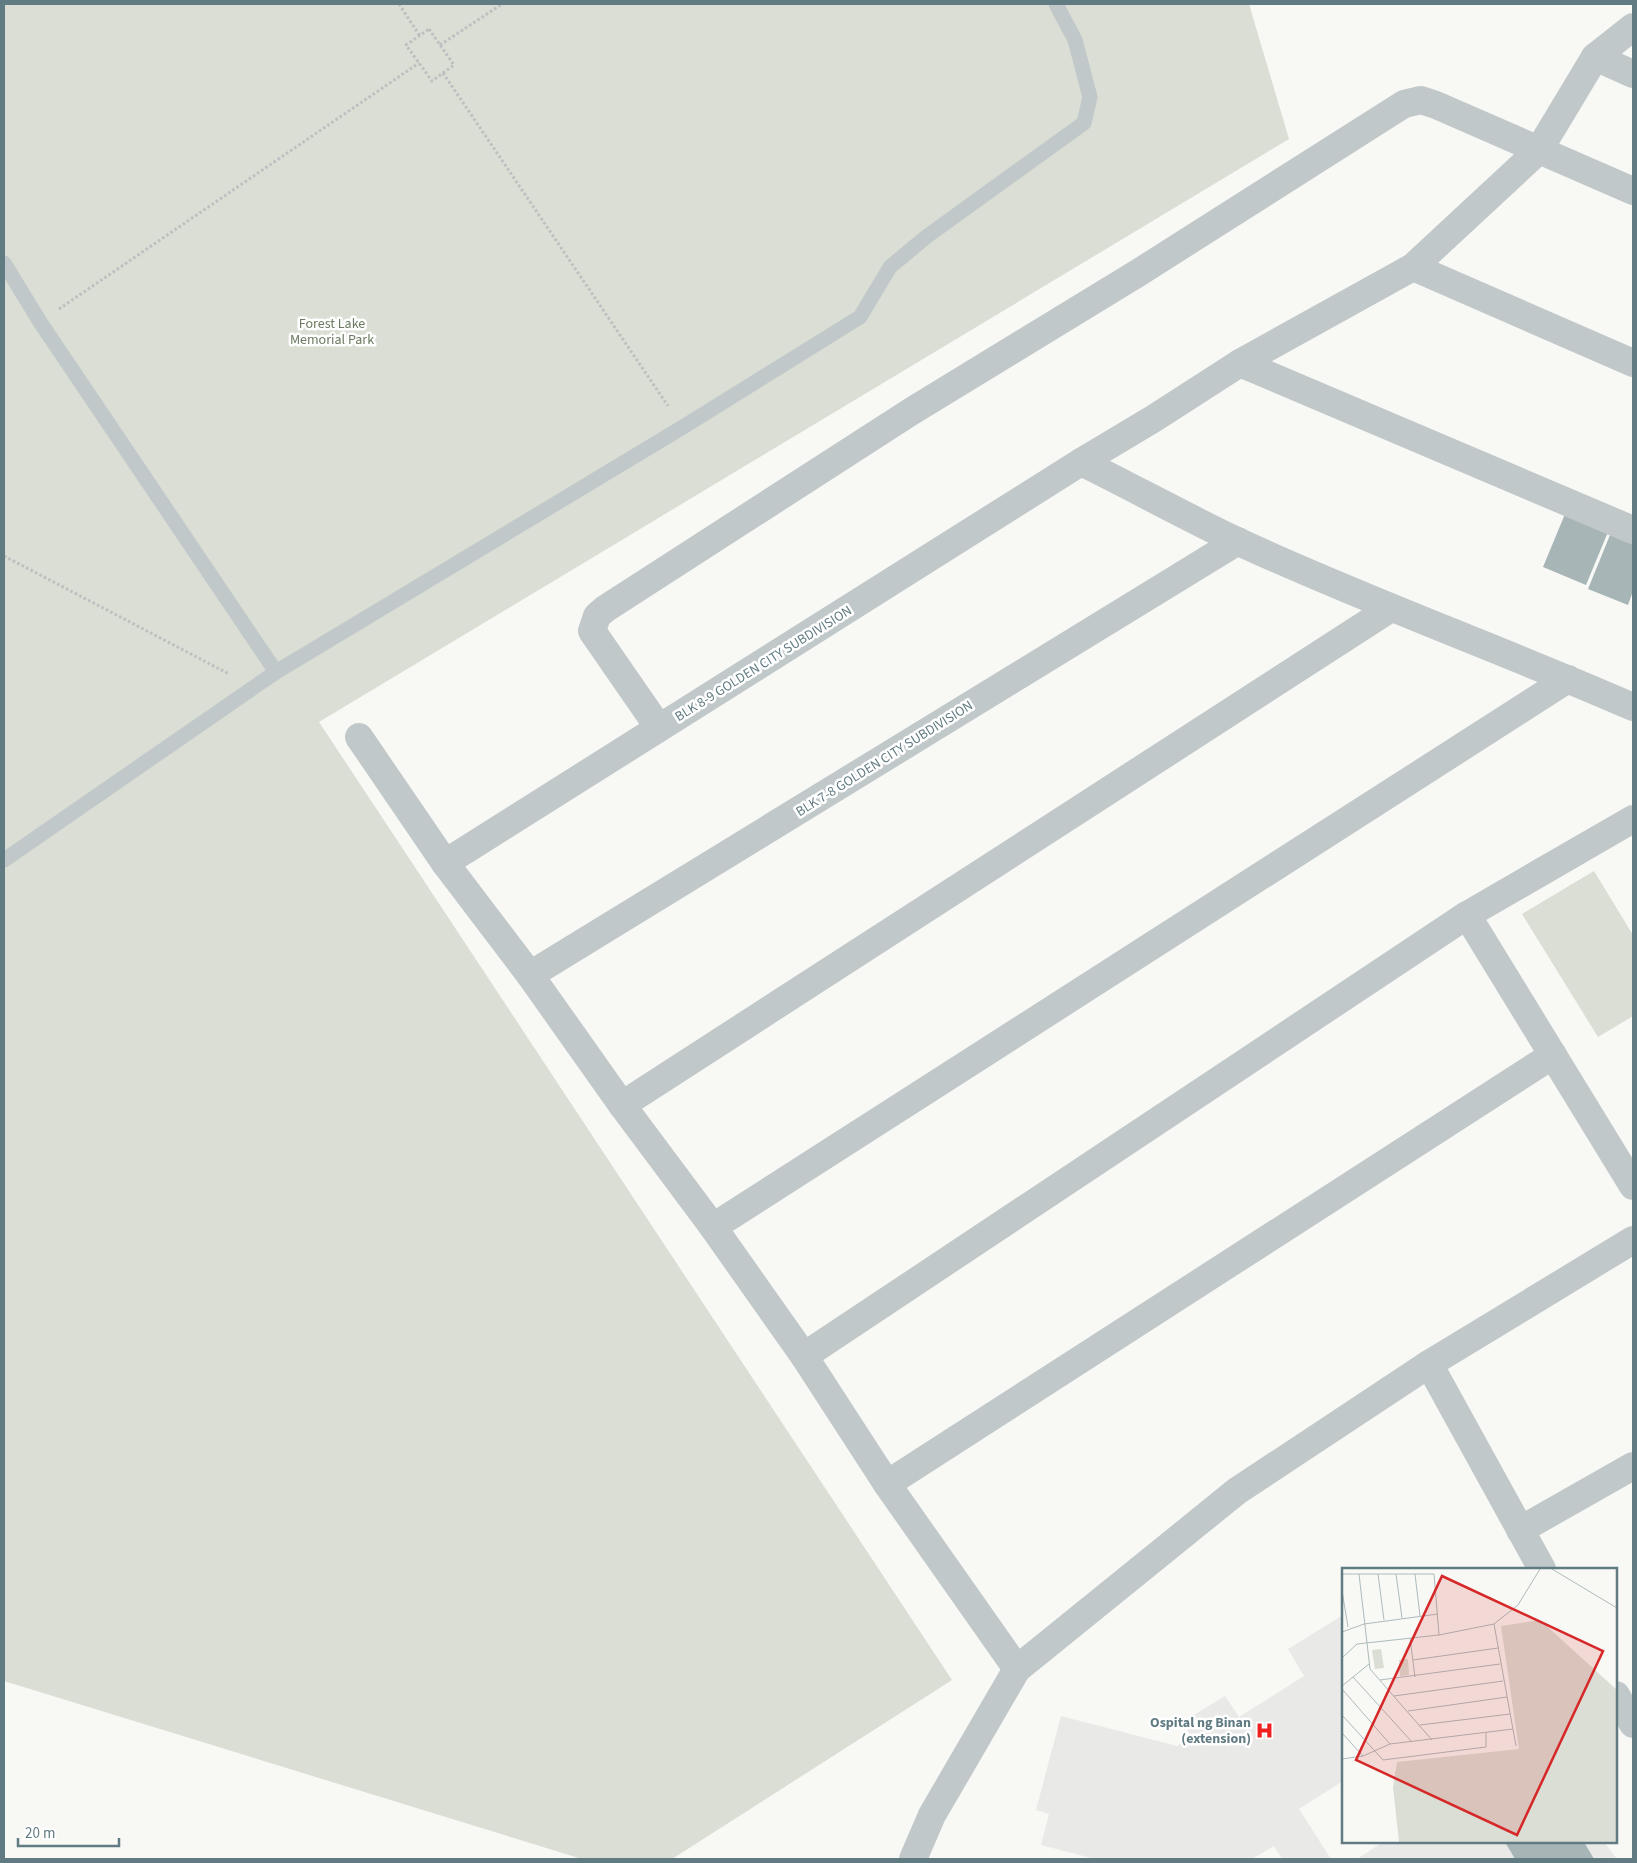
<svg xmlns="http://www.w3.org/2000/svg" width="1637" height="1863" font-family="'Source Sans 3',sans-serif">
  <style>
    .built { fill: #e9e9e8 }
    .green { fill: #daded4 }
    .building { fill: #a7b5b7 }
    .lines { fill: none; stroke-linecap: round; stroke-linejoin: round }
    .path { stroke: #bbc0c1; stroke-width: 3; stroke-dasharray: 2.5 2.5; stroke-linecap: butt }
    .lane { stroke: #c1c8ca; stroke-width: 15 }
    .street { stroke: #c1c8ca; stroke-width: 28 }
    .labels { text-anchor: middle; stroke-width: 5; stroke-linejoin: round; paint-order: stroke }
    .park-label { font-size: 14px; fill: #6b7a61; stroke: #fff }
    .street-label { font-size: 14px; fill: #617b82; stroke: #fff }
    .poi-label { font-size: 14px; font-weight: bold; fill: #617b82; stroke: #fff; text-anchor: end }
    .inset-road { fill: none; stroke: #aebbbd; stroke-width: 1 }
    .view { fill: #d62828; fill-opacity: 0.15; stroke: #d62828; stroke-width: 2.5 }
    .inset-edge { fill: none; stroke: #617b82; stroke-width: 2.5 }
  </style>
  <rect width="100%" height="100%" fill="#f8f8f5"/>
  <g class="built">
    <path d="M 1343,1615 L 1343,1781 L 1299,1809 L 1331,1859 L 1282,1859 L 1274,1846 L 1252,1859 L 1095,1859 L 1041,1845 L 1049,1814 L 1036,1810 L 1061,1716 L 1177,1746 L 1191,1737 L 1182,1722 L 1225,1696 L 1239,1717 L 1304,1676 L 1288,1649 Z"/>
    <path d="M 1383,1842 L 1604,1842 L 1617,1859 L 1357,1859 Z"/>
  </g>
  <g class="green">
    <path d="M 4,4 L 1249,4 L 1289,139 L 319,722 L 952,1680 L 672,1859 L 582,1859 L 4,1681 Z"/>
    <path d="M 1594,871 L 1633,935 L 1633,1016 L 1598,1037 L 1522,914 Z"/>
  </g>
  <g class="building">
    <path d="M 1565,514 L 1608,532 L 1586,585 L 1543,567 Z"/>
    <path d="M 1610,535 L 1633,544 L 1633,591 L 1628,605 L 1588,589 Z"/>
    <path d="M 1505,1842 L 1584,1842 L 1594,1859 L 1515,1859 Z"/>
  </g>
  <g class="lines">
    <g class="path">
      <path d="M 399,4 L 420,36"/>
      <path d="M 429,29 L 454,65 L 432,81 L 406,45 Z"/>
      <path d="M 440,45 L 502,4"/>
      <path d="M 443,73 L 668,406"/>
      <path d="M 59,309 L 419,63"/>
      <path d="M 4,556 L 229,674"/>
    </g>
    <g class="lane">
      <path d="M 4,263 L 40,322 L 276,672"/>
      <path d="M 4,860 L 276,672 L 683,427 L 860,317 L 890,267 L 926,237 L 1084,123 L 1090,97 L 1075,40 L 1056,4"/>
    </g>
    <g class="street">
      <path d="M 1595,57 L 1633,74"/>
      <path d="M 1413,267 L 1633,363"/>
      <path d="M 1240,363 L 1633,530"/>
      <path d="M 1081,462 C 1134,488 1186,517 1239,542 C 1369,602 1503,650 1633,707"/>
      <path d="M 659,728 L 592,631 L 597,616 L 605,609 L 912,411 L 1138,273 L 1404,104 L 1421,100 L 1436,105 L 1633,191"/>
      <path d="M 359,737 L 445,863 L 530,975 L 622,1105 L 713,1227 L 804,1356 L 887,1484 L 1017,1669"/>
      <path d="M 445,863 L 1081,462 L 1153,419 L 1240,363 L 1413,267 L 1539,150 L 1595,57 L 1633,27"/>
      <path d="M 1467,915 L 1633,1186"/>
      <path d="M 530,975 L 1238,541"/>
      <path d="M 622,1105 L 1391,608"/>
      <path d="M 713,1227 L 1568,679"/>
      <path d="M 804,1356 L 1467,915 L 1633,819"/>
      <path d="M 1429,1364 L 1542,1569"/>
      <path d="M 887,1484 L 1553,1055"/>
      <path d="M 1520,1530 L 1633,1466"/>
      <path d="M 1616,1695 L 1633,1724"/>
      <path d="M 913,1859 L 932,1815 L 1017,1669 L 1237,1491 L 1429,1364 L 1633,1240"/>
    </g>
  </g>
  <defs>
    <symbol id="hospital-bare" viewBox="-9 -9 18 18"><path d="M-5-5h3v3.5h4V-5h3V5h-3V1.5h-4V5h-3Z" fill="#ee2020" stroke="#fff" stroke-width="2.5" paint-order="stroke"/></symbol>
  </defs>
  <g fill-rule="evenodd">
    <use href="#hospital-bare" x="1252" y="1718" width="25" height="25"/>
  </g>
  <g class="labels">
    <g class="park-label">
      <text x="332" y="328">Forest Lake<tspan x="332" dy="16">Memorial Park</tspan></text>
    </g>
    <g class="street-label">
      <text transform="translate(763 663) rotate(-32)" y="5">BLK 8-9 GOLDEN CITY SUBDIVISION</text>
      <text transform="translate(884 758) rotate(-32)" y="5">BLK 7-8 GOLDEN CITY SUBDIVISION</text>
    </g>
    <g class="poi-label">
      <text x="1251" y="1727">Ospital ng Binan<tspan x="1251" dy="16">(extension)</tspan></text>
    </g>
  </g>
  <g transform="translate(1342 1568)">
    <rect width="275" height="275" fill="#f8f8f5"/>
    <path d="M 198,52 L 275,122 L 275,274 L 57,274 L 51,219 L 55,194 L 177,181 L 159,58 ZM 39,81 L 42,100 L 33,101 L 30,82 ZM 66,91 L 67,107 L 58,108 L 57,92 Z" fill="#daded4"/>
    <path class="inset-road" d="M 210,1 L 275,40M 0,6 L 92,6 L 97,67M 17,6 L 28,101 L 90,172M 36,6 L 42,52M 54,6 L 60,50M 73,6 L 78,48M 0,23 L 6,59M 152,56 L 174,178M 0,64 L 22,56 L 96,46M 68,70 L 73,109M 0,90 L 15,76 L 97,67 L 152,56 L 176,37 L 198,1M 71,92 L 156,80M 11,109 L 70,174M 38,112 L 158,96M 0,118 L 27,96M 0,121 L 48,176M 52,128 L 161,113M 66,143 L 165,129M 0,147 L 41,192 L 144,179 L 144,165M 78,157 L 168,146M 0,165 L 21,188M 0,191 L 21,188 L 48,176 L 171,161"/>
    <path class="view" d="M 100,8 L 261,83 L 175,267 L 14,192 Z"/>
    <rect width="275" height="275" class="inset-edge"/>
  </g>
  <rect width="1637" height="1863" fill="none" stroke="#617b82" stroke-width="10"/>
  <path d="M18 1838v8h101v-8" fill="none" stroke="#617b82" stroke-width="2.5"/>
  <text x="25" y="1838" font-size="15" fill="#617b82" stroke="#ffffff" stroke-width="4" paint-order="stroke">20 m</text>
</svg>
